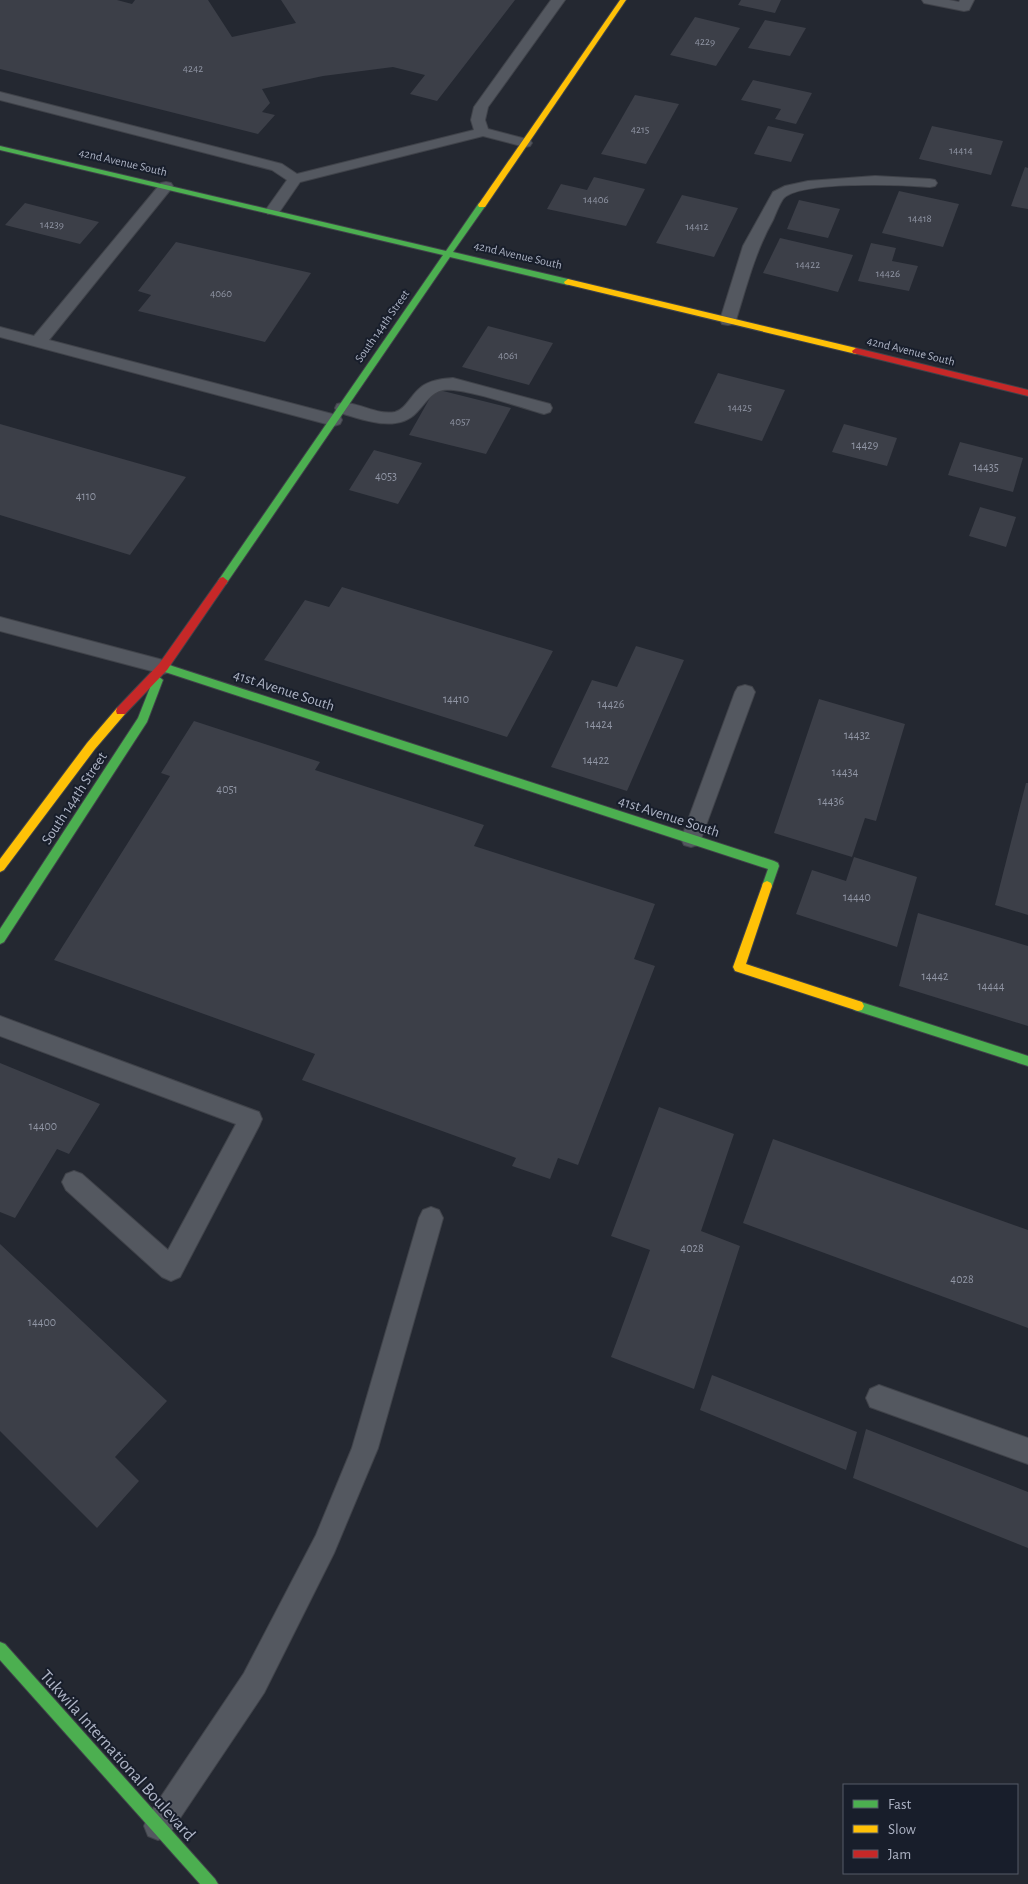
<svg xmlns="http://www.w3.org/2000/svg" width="1028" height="1884" font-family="'Alegreya Sans',sans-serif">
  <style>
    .building { fill: #3c3f48 }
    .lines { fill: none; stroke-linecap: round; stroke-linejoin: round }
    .lane-casing { stroke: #40434a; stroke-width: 2 }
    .fast-casing { stroke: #40434a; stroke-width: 2 }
    .slow-casing { stroke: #40434a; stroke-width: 2 }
    .jam-casing { stroke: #40434a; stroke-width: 2 }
    .lane { fill: #545860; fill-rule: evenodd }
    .fast { fill: #4caf50; fill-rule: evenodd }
    .slow { fill: #ffc107; fill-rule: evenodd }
    .jam { fill: #c62828; fill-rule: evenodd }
    .labels { text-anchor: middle; stroke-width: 4; stroke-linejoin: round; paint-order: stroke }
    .far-number-label { font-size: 11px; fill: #9196a5 }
    .far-street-label { font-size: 12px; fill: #adb3c4; stroke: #181e2b }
    .number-label { font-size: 12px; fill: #9196a5 }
    .street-label { font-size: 15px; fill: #adb3c4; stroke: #181e2b }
    .near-street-label { font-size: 18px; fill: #adb3c4; stroke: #181e2b }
  </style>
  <rect width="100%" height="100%" fill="#242831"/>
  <g class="building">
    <path d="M 0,0 L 117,0 L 132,4 L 135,0 L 208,0 L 232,37 L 296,23 L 281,0 L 515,0 L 437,101 L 410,94 L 425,75 L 393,67 L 323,76 L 262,89 L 270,103 L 262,112 L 275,115 L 258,134 L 0,69 Z"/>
    <path d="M 741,0 L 781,0 L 775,13 L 738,5 Z"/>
    <path d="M 695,17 L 740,28 L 716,66 L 670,55 Z"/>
    <path d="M 765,20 L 806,28 L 790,56 L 748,48 Z"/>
    <path d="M 753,80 L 812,93 L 796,124 L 775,119 L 781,109 L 741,100 Z"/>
    <path d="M 635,95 L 679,104 L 646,164 L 601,154 Z"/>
    <path d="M 768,126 L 804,134 L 791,162 L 754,154 Z"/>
    <path d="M 932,126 L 1003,141 L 991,175 L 919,159 Z"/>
    <path d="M 1025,167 L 1028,168 L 1028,209 L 1011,206 Z"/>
    <path d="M 594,177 L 645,189 L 626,226 L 547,209 L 561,184 L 587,190 Z"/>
    <path d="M 899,191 L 959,204 L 943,247 L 882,233 Z"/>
    <path d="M 682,195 L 738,208 L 714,257 L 656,243 Z"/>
    <path d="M 799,200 L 840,209 L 828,238 L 787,229 Z"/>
    <path d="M 25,203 L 99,222 L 80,244 L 5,225 Z"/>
    <path d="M 780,238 L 853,255 L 838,292 L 763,273 Z"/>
    <path d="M 176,242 L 311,273 L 265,342 L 138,311 L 151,295 L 138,291 Z"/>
    <path d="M 871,243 L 896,248 L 892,261 L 918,266 L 909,291 L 858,281 Z"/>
    <path d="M 488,326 L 553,343 L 529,385 L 462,367 Z"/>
    <path d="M 718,373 L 785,390 L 762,441 L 694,423 Z"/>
    <path d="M 435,389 L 511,408 L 486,454 L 409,435 Z"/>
    <path d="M 0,424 L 186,477 L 130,555 L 0,515 Z"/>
    <path d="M 844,424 L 897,438 L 887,466 L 832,452 Z"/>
    <path d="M 960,442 L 1023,458 L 1013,492 L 948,475 Z"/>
    <path d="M 374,450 L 422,463 L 398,504 L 349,490 Z"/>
    <path d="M 980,507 L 1016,517 L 1006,547 L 969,536 Z"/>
    <path d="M 342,587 L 553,651 L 507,737 L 264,660 L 305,600 L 329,607 Z"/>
    <path d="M 636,646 L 684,660 L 627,791 L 551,767 L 592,680 L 617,687 Z"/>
    <path d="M 819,699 L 905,724 L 876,821 L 865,818 L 852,857 L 774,833 Z"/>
    <path d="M 194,721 L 320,762 L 315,770 L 484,825 L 474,846 L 655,904 L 634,959 L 655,966 L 578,1165 L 558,1158 L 550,1179 L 512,1166 L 516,1158 L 302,1080 L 315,1054 L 54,960 L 170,776 L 161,773 Z"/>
    <path d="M 1026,783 L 1028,783 L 1028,915 L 995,905 Z"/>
    <path d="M 854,857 L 917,877 L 897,947 L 796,914 L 812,870 L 846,881 Z"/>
    <path d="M 918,913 L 1028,946 L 1028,1026 L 899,986 Z"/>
    <path d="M 0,1063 L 100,1104 L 69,1154 L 57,1149 L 15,1218 L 0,1212 Z"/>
    <path d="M 659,1107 L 734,1134 L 701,1231 L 740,1246 L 694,1389 L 611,1357 L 650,1250 L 611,1236 Z"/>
    <path d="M 773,1139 L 1028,1230 L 1028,1328 L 743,1223 Z"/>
    <path d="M 0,1244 L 167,1401 L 115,1457 L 139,1481 L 97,1528 L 0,1431 Z"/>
    <path d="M 712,1375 L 857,1432 L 846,1470 L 700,1410 Z"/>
    <path d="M 866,1429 L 1028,1492 L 1028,1548 L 853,1478 Z"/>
  </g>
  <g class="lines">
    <defs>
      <g id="lane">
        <path d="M 551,0 L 565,0 L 488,107 L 485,120 L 488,129 L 530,140 L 532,143 L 530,146 L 525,147 L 483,136 L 300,182 L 278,214 L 268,214 L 265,211 L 287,180 L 272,170 L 0,100 L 0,92 L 282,164 L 297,174 L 474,130 L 471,120 L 474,107 Z"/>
        <path d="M 922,0 L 949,0 L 959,2 L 960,0 L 974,0 L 969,10 L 964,11 L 924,3 Z"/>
        <path d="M 875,176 L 930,179 L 935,180 L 937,183 L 935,186 L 930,187 C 905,185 798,180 783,199 C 779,205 776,213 773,220 C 755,252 747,285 736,320 L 734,324 L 728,325 L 722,324 L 720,320 L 743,246 L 773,192 L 785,186 L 808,181 Z"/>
        <path d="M 166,182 L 171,183 L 173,186 L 171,189 L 49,340 L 340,416 L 342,420 L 340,424 L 334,426 L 0,337 L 0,327 L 34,336 L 161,183 Z"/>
        <path d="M 453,378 L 550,404 L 552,408 L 550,412 L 544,414 C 522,408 463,387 443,390 C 431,392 425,404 417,412 C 397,434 361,419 337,412 L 335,408 L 337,404 C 355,399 375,416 395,412 C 406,409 411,395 420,388 C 429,380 442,379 453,378 Z"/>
        <path d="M 0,617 L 163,660 L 170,662 L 172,667 L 170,672 L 163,674 L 0,631 Z"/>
        <path d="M 745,685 L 752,687 L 755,692 L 701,839 L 698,845 L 691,847 L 684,845 L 681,839 L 735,692 L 738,687 Z"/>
        <path d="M 0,1016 L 259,1112 L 262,1119 L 259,1126 L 180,1277 L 171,1281 L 162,1277 L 66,1190 L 62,1182 L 66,1174 L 74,1171 L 82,1174 L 168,1250 L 236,1124 L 0,1036 Z"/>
        <path d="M 431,1207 L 439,1210 L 443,1218 L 378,1448 L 334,1553 L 264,1693 L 168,1836 L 158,1840 L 148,1836 L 144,1826 L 148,1816 L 244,1673 L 316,1535 L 352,1448 L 419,1218 L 423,1210 Z"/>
        <path d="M 879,1385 L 1028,1438 L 1028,1464 L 870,1407 L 866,1398 L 870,1389 Z"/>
      </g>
      <g id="fast">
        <path d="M 0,146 L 446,251 L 479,203 L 482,203 L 486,205 L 453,252 L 568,279 L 572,282 L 568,285 L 450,257 L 226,584 L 223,585 L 218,581 L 220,578 L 443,255 L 0,150 Z"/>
        <path d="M 163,663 L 774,861 L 778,863 L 779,866 L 771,889 L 763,889 L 762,886 L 768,869 L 159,670 L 158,667 Z"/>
        <path d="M 158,676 L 163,680 L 147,722 L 4,942 L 0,944 L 0,929 L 138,718 L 153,680 Z"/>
        <path d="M 858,1001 L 1028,1056 L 1028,1066 L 854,1010 L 852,1006 L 854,1002 Z"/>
        <path d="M 0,1642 L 5,1644 L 215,1879 L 218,1884 L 200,1884 L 0,1660 Z"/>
      </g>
      <g id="slow">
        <path d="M 620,0 L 626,0 L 485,207 L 479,207 L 478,205 Z"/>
        <path d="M 568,279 L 856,348 L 860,351 L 856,354 L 565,284 L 564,282 Z"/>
        <path d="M 121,707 L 126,711 L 125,714 L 95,749 L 4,870 L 0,872 L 0,859 L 87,743 L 117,708 Z"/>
        <path d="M 767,881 L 771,883 L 772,886 L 746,964 L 862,1002 L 864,1006 L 862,1010 L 858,1011 L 735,971 L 733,967 L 762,886 L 763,883 Z"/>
      </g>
      <g id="jam">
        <path d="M 856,348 L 1028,390 L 1028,396 L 853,353 L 852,351 Z"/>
        <path d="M 223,577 L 228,581 L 226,584 L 167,670 L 125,714 L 117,714 L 116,711 L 117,708 L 159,664 L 220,578 Z"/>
      </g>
    </defs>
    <use href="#lane" class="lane-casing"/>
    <use href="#fast" class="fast-casing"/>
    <use href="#slow" class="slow-casing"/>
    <use href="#jam" class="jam-casing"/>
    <use href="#lane" class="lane"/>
    <use href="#fast" class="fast"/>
    <use href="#slow" class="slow"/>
    <use href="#jam" class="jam"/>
  </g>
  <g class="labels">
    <g class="far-number-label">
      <text x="705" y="45">4229</text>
      <text x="193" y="72">4242</text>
      <text x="640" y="133">4215</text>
      <text x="961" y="154">14414</text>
      <text x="596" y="203">14406</text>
      <text x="920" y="222">14418</text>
      <text x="52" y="228">14239</text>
      <text x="697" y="230">14412</text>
      <text x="808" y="268">14422</text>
      <text x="888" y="277">14426</text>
      <text x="221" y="297">4060</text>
      <text x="508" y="359">4061</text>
      <text x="740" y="411">14425</text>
      <text x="460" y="425">4057</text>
    </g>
    <g class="far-street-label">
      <text transform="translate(123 162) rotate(13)" y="4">42nd Avenue South</text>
      <text transform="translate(518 255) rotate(13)" y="4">42nd Avenue South</text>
      <text transform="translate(382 326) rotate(-55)" y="4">South 144th Street</text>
      <text transform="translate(911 351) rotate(14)" y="4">42nd Avenue South</text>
    </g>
    <g class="number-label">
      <text x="865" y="449">14429</text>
      <text x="986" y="471">14435</text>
      <text x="386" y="480">4053</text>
      <text x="86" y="500">4110</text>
      <text x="456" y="703">14410</text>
      <text x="611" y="708">14426</text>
      <text x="599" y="728">14424</text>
      <text x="857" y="739">14432</text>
      <text x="596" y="764">14422</text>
      <text x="845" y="776">14434</text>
      <text x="227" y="793">4051</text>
      <text x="831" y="805">14436</text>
      <text x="857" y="901">14440</text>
      <text x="935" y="980">14442</text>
      <text x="991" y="990">14444</text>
      <text x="43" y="1130">14400</text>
      <text x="692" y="1252">4028</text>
      <text x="962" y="1283">4028</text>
      <text x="42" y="1326">14400</text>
    </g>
    <g class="street-label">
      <text transform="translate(284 690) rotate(18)" y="5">41st Avenue South</text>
      <text transform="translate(74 798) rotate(-57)" y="5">South 144th Street</text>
      <text transform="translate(669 816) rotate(18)" y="5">41st Avenue South</text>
    </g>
    <g class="near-street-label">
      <text transform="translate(118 1755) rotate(48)" y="6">Tukwila International Boulevard</text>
    </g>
  </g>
  <rect x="843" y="1784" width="175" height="90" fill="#181e2b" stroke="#545a68"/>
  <rect x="853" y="1800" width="25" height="8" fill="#4caf50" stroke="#545a68"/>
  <text x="888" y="1809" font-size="15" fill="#adb3c4">Fast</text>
  <rect x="853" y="1825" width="25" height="8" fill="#ffc107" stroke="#545a68"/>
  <text x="888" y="1834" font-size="15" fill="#adb3c4">Slow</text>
  <rect x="853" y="1850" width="25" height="8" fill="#c62828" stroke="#545a68"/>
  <text x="888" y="1859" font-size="15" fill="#adb3c4">Jam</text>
</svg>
